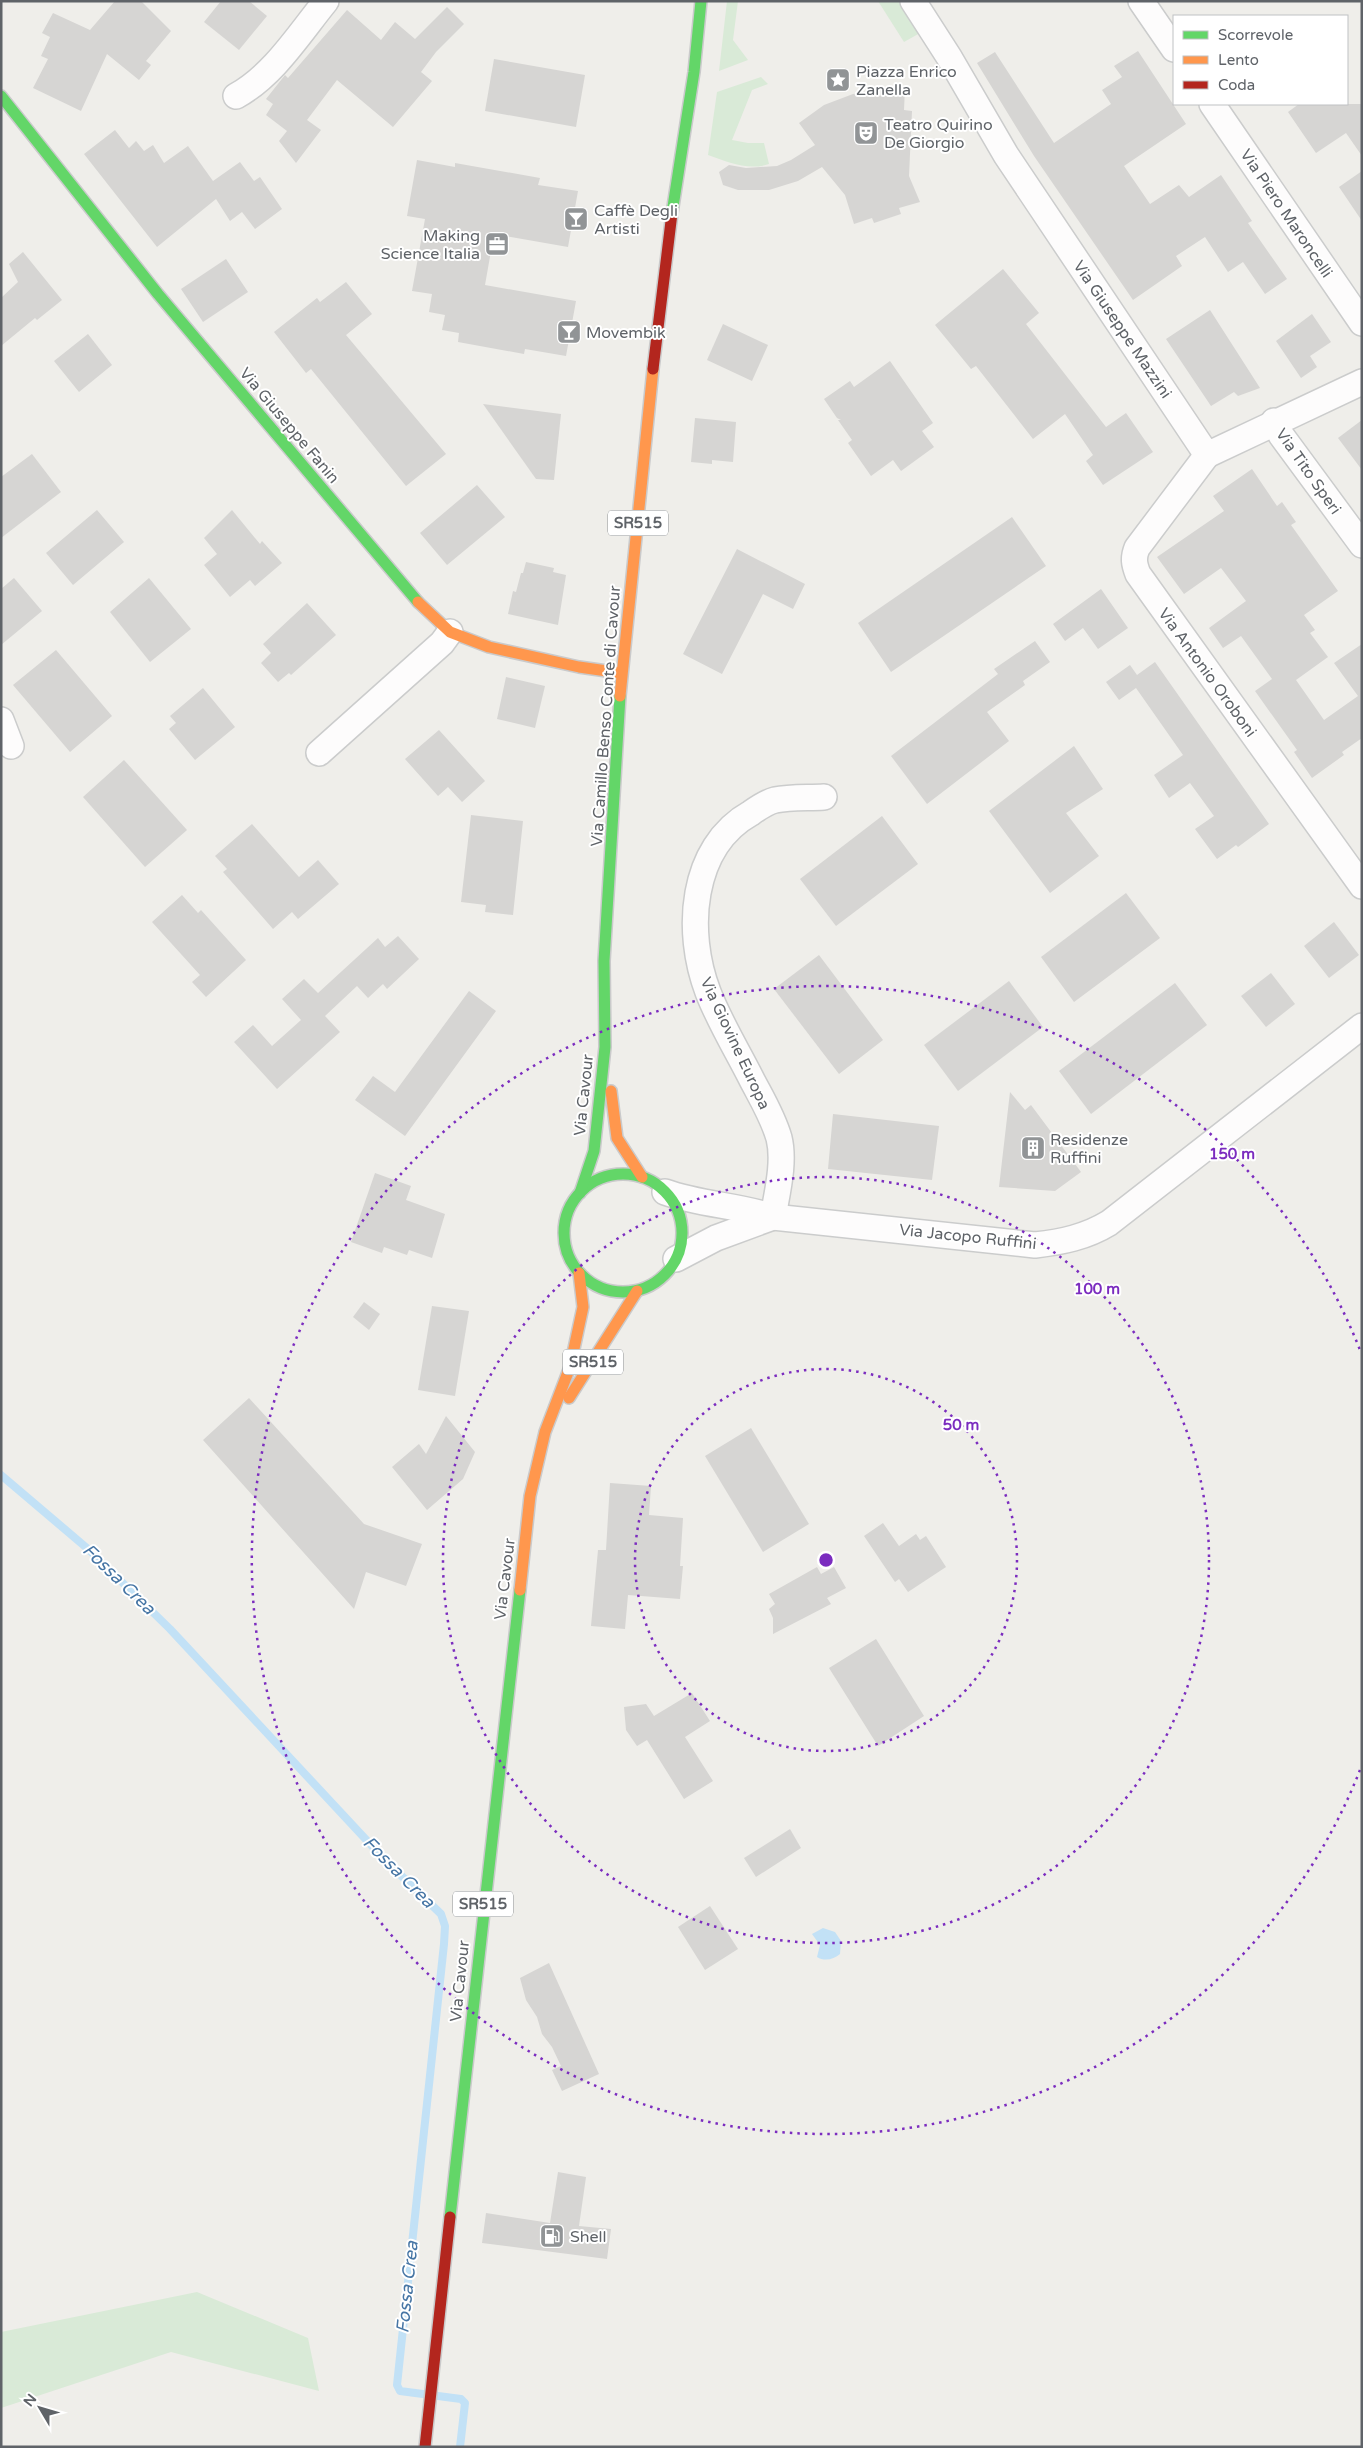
<svg xmlns="http://www.w3.org/2000/svg" width="1363" height="2448" font-family="'Varela Round',sans-serif">
  <style>
    .green { fill: #d9ead7 }
    .water { fill: #c2e1f6 }
    .lines { fill: none; stroke-linecap: round; stroke-linejoin: round }
    .stream { stroke: #c2e1f6; stroke-width: 8 }
    .building { fill: #d6d5d3 }
    .street-casing { stroke: #cbcccc; stroke-width: 28 }
    .fast-casing { stroke: #cacacb; stroke-width: 14 }
    .slow-casing { stroke: #cacacb; stroke-width: 14 }
    .jam-casing { stroke: #cacacb; stroke-width: 14 }
    .street { stroke: #fdfcfc; stroke-width: 25 }
    .fast { stroke: #63d668; stroke-width: 11 }
    .slow { stroke: #ff974d; stroke-width: 11 }
    .jam { stroke: #b3261e; stroke-width: 11 }
    .ring { fill: none; stroke: #7b2cbf; stroke-width: 2.5; stroke-dasharray: 2.5 5 }
    .labels { text-anchor: middle; stroke-width: 4; stroke-linejoin: round; paint-order: stroke }
    .shield { fill: #fff; stroke: #8f9295; stroke-width: 1 }
    .shield-label { font-size: 15px; font-weight: bold; fill: #5f6368 }
    .poi-label { font-size: 16px; fill: #5f6368; stroke: #fff; text-anchor: start }
    .street-label { font-size: 16px; fill: #5f6368; stroke: #fff }
    .water-label { font-size: 18px; font-style: italic; fill: #4776a5; stroke: #fff }
    .centre { fill: #7b2cbf; stroke: #fff; stroke-width: 2.5 }
    .ring-label { font-size: 15px; text-anchor: middle; font-weight: bold; fill: #7b2cbf; stroke: #fff; stroke-width: 4; stroke-linejoin: round; paint-order: stroke }
  </style>
  <rect width="100%" height="100%" fill="#efeeea"/>
  <g class="green">
    <path d="M 727,1 L 738,1 L 733,40 L 748,60 L 719,71 Z"/>
    <path d="M 878,1 L 900,1 L 920,33 L 904,42 Z"/>
    <path d="M 761,77 L 768,84 L 752,90 L 732,140 L 748,143 L 764,143 L 769,164 C 748,171 728,162 708,155 L 717,92 Z"/>
    <path d="M 197,2292 L 308,2338 L 319,2391 L 171,2352 L 1,2408 L 1,2332 Z"/>
  </g>
  <path class="water" d="M 823,1928 L 835,1932 L 841,1941 L 840,1954 C 834,1959 825,1962 817,1957 L 820,1945 L 812,1934 Z"/>
  <g class="lines">
    <path class="stream" d="M 1,1475 L 88,1549 L 170,1629 L 385,1860 L 441,1914 L 445,1926 L 444,1944 L 397,2385 L 400,2391 L 461,2399 L 465,2403 L 460,2447"/>
  </g>
  <g class="building">
    <path d="M 115,1 L 141,1 L 171,31 L 146,61 L 151,65 L 139,80 L 107,54 L 81,111 L 33,88 L 48,59 L 41,56 L 50,37 L 42,33 L 53,13 L 90,30 Z"/>
    <path d="M 221,1 L 249,1 L 267,16 L 239,50 L 204,22 Z"/>
    <path d="M 447,7 L 464,24 L 436,52 L 421,72 L 432,81 L 393,127 L 337,80 L 307,120 L 321,130 L 296,163 L 279,141 L 287,131 L 266,115 L 273,104 L 266,99 L 285,75 L 288,78 L 347,10 L 381,40 L 395,22 L 415,39 Z"/>
    <path d="M 1138,51 L 1186,124 L 1124,166 L 1150,204 L 1179,185 L 1189,197 L 1221,175 L 1252,221 L 1248,223 L 1287,279 L 1265,294 L 1243,262 L 1228,272 L 1205,237 L 1176,256 L 1182,266 L 1133,300 L 1034,156 L 977,63 L 995,52 L 1054,143 L 1111,104 L 1102,90 L 1122,77 L 1114,66 Z"/>
    <path d="M 494,59 L 585,75 L 576,127 L 485,111 Z"/>
    <path d="M 883,88 L 905,88 L 904,110 L 912,111 L 909,176 L 920,202 L 899,208 L 901,214 L 874,223 L 872,218 L 854,224 L 845,195 L 822,167 L 798,181 L 769,190 L 738,190 L 723,185 L 719,172 L 729,165 L 746,168 L 777,166 L 791,160 L 815,145 L 799,123 L 824,105 L 853,94 Z"/>
    <path d="M 1299,104 L 1362,104 L 1362,156 L 1346,133 L 1316,153 L 1288,112 Z"/>
    <path d="M 115,130 L 129,148 L 136,141 L 144,151 L 153,145 L 164,163 L 188,146 L 213,181 L 240,162 L 254,181 L 260,177 L 282,209 L 255,229 L 242,212 L 230,221 L 216,199 L 157,247 L 84,154 Z"/>
    <path d="M 417,160 L 455,167 L 455,163 L 540,178 L 538,185 L 578,191 L 568,247 L 494,234 L 485,285 L 576,301 L 566,356 L 525,349 L 524,354 L 458,342 L 459,333 L 442,330 L 445,315 L 429,312 L 432,294 L 412,291 L 425,219 L 407,216 Z"/>
    <path d="M 1362,171 L 1362,221 L 1339,187 Z"/>
    <path d="M 23,252 L 62,300 L 37,320 L 35,318 L 1,346 L 1,298 L 18,282 L 9,264 Z"/>
    <path d="M 226,259 L 248,292 L 203,322 L 181,289 Z"/>
    <path d="M 1003,269 L 1039,313 L 1026,324 L 1106,427 L 1126,413 L 1153,452 L 1103,485 L 1086,461 L 1093,455 L 1065,414 L 1033,439 L 976,366 L 971,369 L 935,325 Z"/>
    <path d="M 346,282 L 372,314 L 346,335 L 446,454 L 406,486 L 311,369 L 306,373 L 274,332 L 317,298 L 320,302 Z"/>
    <path d="M 1210,310 L 1260,388 L 1238,396 L 1234,392 L 1211,406 L 1166,339 Z"/>
    <path d="M 1312,314 L 1331,342 L 1310,356 L 1317,367 L 1301,378 L 1276,341 Z"/>
    <path d="M 723,324 L 768,345 L 752,381 L 707,360 Z"/>
    <path d="M 88,334 L 112,365 L 79,392 L 54,361 Z"/>
    <path d="M 890,361 L 933,423 L 922,431 L 934,447 L 901,471 L 893,460 L 871,476 L 848,443 L 852,440 L 838,420 L 841,420 L 837,418 L 824,399 L 850,381 L 854,387 Z"/>
    <path d="M 483,404 L 561,414 L 554,480 L 536,479 Z"/>
    <path d="M 695,418 L 736,422 L 733,462 L 712,460 L 712,464 L 691,462 Z"/>
    <path d="M 1362,420 L 1362,470 L 1338,438 Z"/>
    <path d="M 32,454 L 61,492 L 1,538 L 1,477 Z"/>
    <path d="M 1252,469 L 1277,506 L 1282,502 L 1296,522 L 1291,525 L 1338,591 L 1304,615 L 1315,630 L 1310,633 L 1328,657 L 1296,680 L 1324,720 L 1358,696 L 1334,663 L 1362,644 L 1362,738 L 1342,752 L 1344,755 L 1312,778 L 1294,752 L 1297,750 L 1255,691 L 1272,679 L 1241,636 L 1223,648 L 1209,628 L 1246,601 L 1221,568 L 1184,594 L 1157,557 L 1224,511 L 1213,496 Z"/>
    <path d="M 477,485 L 505,517 L 447,565 L 420,533 Z"/>
    <path d="M 97,510 L 124,542 L 73,585 L 46,553 Z"/>
    <path d="M 232,510 L 260,544 L 262,541 L 282,563 L 255,586 L 250,580 L 230,597 L 204,565 L 217,554 L 204,538 Z"/>
    <path d="M 1012,517 L 1046,566 L 891,672 L 858,623 Z"/>
    <path d="M 737,549 L 805,584 L 793,609 L 763,594 L 722,674 L 683,654 Z"/>
    <path d="M 526,562 L 554,568 L 553,572 L 566,575 L 558,625 L 508,614 L 513,591 L 516,592 L 521,573 L 523,573 Z"/>
    <path d="M 14,578 L 42,611 L 1,645 L 1,589 Z"/>
    <path d="M 149,578 L 191,629 L 150,662 L 110,612 Z"/>
    <path d="M 1101,589 L 1128,628 L 1098,649 L 1083,628 L 1065,641 L 1053,624 Z"/>
    <path d="M 307,603 L 336,635 L 291,675 L 289,673 L 278,682 L 261,663 L 271,653 L 263,644 Z"/>
    <path d="M 1035,641 L 1050,662 L 1023,681 L 1025,685 L 987,712 L 1009,741 L 927,804 L 891,756 L 998,674 L 994,669 Z"/>
    <path d="M 56,650 L 112,716 L 70,752 L 13,685 Z"/>
    <path d="M 1155,662 L 1269,824 L 1238,847 L 1236,845 L 1217,859 L 1195,829 L 1214,816 L 1190,783 L 1169,798 L 1154,775 L 1183,755 L 1136,688 L 1119,700 L 1106,682 L 1130,665 L 1137,675 Z"/>
    <path d="M 506,677 L 545,686 L 535,728 L 497,719 Z"/>
    <path d="M 203,688 L 235,727 L 195,760 L 169,729 L 176,723 L 170,716 Z"/>
    <path d="M 439,730 L 485,781 L 462,802 L 448,787 L 438,796 L 405,759 Z"/>
    <path d="M 1074,746 L 1103,789 L 1066,813 L 1099,856 L 1050,893 L 989,811 Z"/>
    <path d="M 124,760 L 187,830 L 145,867 L 83,797 Z"/>
    <path d="M 471,815 L 523,821 L 513,915 L 485,912 L 486,905 L 461,902 Z"/>
    <path d="M 882,816 L 918,864 L 836,926 L 800,879 Z"/>
    <path d="M 252,824 L 299,877 L 318,860 L 339,884 L 298,919 L 292,912 L 273,929 L 223,872 L 227,869 L 215,856 Z"/>
    <path d="M 1126,893 L 1160,938 L 1074,1002 L 1041,957 Z"/>
    <path d="M 182,895 L 198,913 L 201,910 L 246,960 L 206,997 L 192,982 L 200,975 L 152,922 Z"/>
    <path d="M 1334,922 L 1359,955 L 1329,978 L 1304,946 Z"/>
    <path d="M 398,936 L 419,959 L 387,989 L 383,984 L 368,998 L 357,986 L 325,1016 L 340,1032 L 277,1089 L 234,1042 L 253,1025 L 272,1046 L 301,1020 L 282,999 L 304,979 L 318,993 L 378,938 L 385,947 Z"/>
    <path d="M 819,955 L 883,1040 L 839,1074 L 774,989 Z"/>
    <path d="M 1271,973 L 1295,1004 L 1266,1027 L 1241,996 Z"/>
    <path d="M 1009,981 L 1043,1027 L 958,1091 L 924,1045 Z"/>
    <path d="M 1175,983 L 1207,1025 L 1091,1114 L 1059,1071 Z"/>
    <path d="M 469,991 L 496,1011 L 405,1136 L 355,1100 L 373,1076 L 395,1092 Z"/>
    <path d="M 1010,1092 L 1025,1110 L 1031,1105 L 1081,1172 L 1055,1191 L 999,1187 Z"/>
    <path d="M 833,1114 L 939,1126 L 932,1180 L 828,1169 Z"/>
    <path d="M 375,1173 L 411,1186 L 406,1200 L 445,1214 L 432,1258 L 409,1250 L 407,1255 L 384,1247 L 382,1253 L 351,1242 Z"/>
    <path d="M 364,1302 L 380,1314 L 369,1330 L 353,1317 Z"/>
    <path d="M 432,1306 L 469,1311 L 455,1396 L 418,1390 Z"/>
    <path d="M 249,1398 L 364,1524 L 422,1544 L 406,1586 L 366,1572 L 354,1609 L 203,1440 Z"/>
    <path d="M 446,1416 L 475,1452 L 463,1479 L 427,1510 L 392,1467 L 419,1444 L 426,1454 Z"/>
    <path d="M 751,1428 L 809,1524 L 763,1552 L 705,1456 Z"/>
    <path d="M 610,1483 L 651,1486 L 649,1515 L 683,1518 L 680,1566 L 683,1566 L 680,1599 L 628,1595 L 625,1629 L 591,1626 L 598,1550 L 606,1550 Z"/>
    <path d="M 883,1523 L 899,1546 L 916,1534 L 920,1540 L 926,1536 L 946,1567 L 908,1592 L 899,1579 L 895,1582 L 864,1536 Z"/>
    <path d="M 817,1567 L 821,1574 L 834,1567 L 846,1588 L 827,1598 L 831,1604 L 773,1634 L 773,1618 L 769,1609 L 775,1604 L 769,1594 Z"/>
    <path d="M 876,1639 L 924,1716 L 878,1746 L 829,1668 Z"/>
    <path d="M 692,1693 L 710,1721 L 685,1737 L 713,1781 L 684,1799 L 647,1740 L 637,1746 L 626,1730 L 624,1707 L 646,1704 L 654,1716 Z"/>
    <path d="M 790,1829 L 801,1848 L 756,1877 L 744,1858 Z"/>
    <path d="M 710,1906 L 738,1949 L 705,1970 L 678,1927 Z"/>
    <path d="M 549,1963 L 599,2074 L 562,2091 L 552,2070 L 561,2066 L 552,2047 L 542,2034 L 537,2017 L 526,2000 L 520,1978 Z"/>
    <path d="M 558,2172 L 586,2177 L 579,2226 L 611,2229 L 607,2259 L 482,2243 L 486,2213 L 550,2223 Z"/>
  </g>
  <g class="lines">
    <defs>
      <g id="street">
        <path d="M 913,1 L 949,57 L 1006,155 L 1207,455 L 1362,382"/>
        <path d="M 1141,1 L 1174,49"/>
        <path d="M 236,96 C 274,75 299,34 326,1"/>
        <path d="M 1212,104 L 1362,323"/>
        <path d="M 1274,421 L 1281,435 L 1362,545"/>
        <path d="M 1207,455 L 1137,548 C 1133,558 1134,564 1138,574 L 1362,886"/>
        <path d="M 1,720 L 11,746"/>
        <path d="M 319,753 L 442,643 L 450,632"/>
        <path d="M 665,1192 C 701,1205 738,1205 773,1217 L 1035,1245 C 1062,1242 1086,1237 1109,1223 L 1362,1026"/>
        <path d="M 773,1217 C 777,1193 785,1162 779,1138 C 773,1117 762,1099 752,1080 C 738,1052 719,1021 708,992 C 685,932 690,847 751,813 C 758,808 767,802 775,800 C 790,797 808,798 824,797"/>
        <path d="M 676,1259 L 716,1238 L 773,1217"/>
      </g>
      <g id="fast">
        <path d="M 1,96 L 158,294 L 418,602"/>
        <path d="M 672,213 L 694,72 L 701,1"/>
        <circle cx="623" cy="1233" r="59"/>
        <path d="M 580,1193 L 594,1151 L 605,1047 L 604,961 L 620,696"/>
        <path d="M 450,2217 L 520,1590"/>
      </g>
      <g id="slow">
        <path d="M 418,602 L 450,632 L 489,647 L 579,667 L 621,673"/>
        <path d="M 620,696 L 653,369"/>
        <path d="M 611,1091 L 617,1138 L 642,1177"/>
        <path d="M 569,1398 L 637,1291"/>
        <path d="M 520,1590 L 530,1496 L 545,1432 L 570,1367 L 583,1307 L 579,1273"/>
      </g>
      <g id="jam">
        <path d="M 653,369 L 672,213"/>
        <path d="M 425,2447 L 450,2217"/>
      </g>
    </defs>
    <use href="#street" class="street-casing"/>
    <use href="#fast" class="fast-casing"/>
    <use href="#slow" class="slow-casing"/>
    <use href="#jam" class="jam-casing"/>
    <use href="#street" class="street"/>
    <use href="#fast" class="fast"/>
    <use href="#slow" class="slow"/>
    <use href="#jam" class="jam"/>
  </g>
  <g class="ring">
    <circle cx="826" cy="1560" r="191"/>
    <circle cx="826" cy="1560" r="383"/>
    <path d="M1360 1770A574 574 0 1 1 1360 1350"/>
  </g>
  <defs>
    <symbol id="sight-square" viewBox="-11 -11 22 22"><rect x="-9" y="-9" width="18" height="18" rx="4" fill="#919496" stroke="#fff"/><path d="M0-6L1.8-2.2L6-1.7L2.9 1.2L3.7 5.4L0 3.3L-3.7 5.4L-2.9 1.2L-6-1.7L-1.8-2.2Z" fill="#fff"/></symbol>
    <symbol id="theatre-square" viewBox="-11 -11 22 22"><rect x="-9" y="-9" width="18" height="18" rx="4" fill="#919496" stroke="#fff"/><path d="M-5-5.5Q0-4 5-5.5V0Q5 5 0 6Q-5 5-5 0ZM-3.3-2.5H-1v1.5H-3.3ZM1-2.5H3.3v1.5H1ZM-2.8 1Q0 5.5 2.8 1Z" fill="#fff"/></symbol>
    <symbol id="bar-square" viewBox="-11 -11 22 22"><rect x="-9" y="-9" width="18" height="18" rx="4" fill="#919496" stroke="#fff"/><path d="M-6-5H6L.8 .8V4.5H3.5V6h-7V4.5H-.8V.8Z" fill="#fff"/></symbol>
    <symbol id="office-square" viewBox="-11 -11 22 22"><rect x="-9" y="-9" width="18" height="18" rx="4" fill="#919496" stroke="#fff"/><path d="M-6-3h4V-5.5h4V-3h4V5H-6ZM-1-4.5V-3h2v-1.5ZM-6 0V1H6V0Z" fill="#fff"/></symbol>
    <symbol id="building-square" viewBox="-11 -11 22 22"><rect x="-9" y="-9" width="18" height="18" rx="4" fill="#919496" stroke="#fff"/><path d="M-4-6H4V6H1V3H-1V6H-4ZM-2.5-4.3h1.7v1.8h-1.7ZM.8-4.3h1.7v1.8H.8ZM-2.5-1h1.7V.8h-1.7ZM.8-1h1.7V.8H.8Z" fill="#fff"/></symbol>
    <symbol id="fuel-square" viewBox="-11 -11 22 22"><rect x="-9" y="-9" width="18" height="18" rx="4" fill="#919496" stroke="#fff"/><path d="M-5.5-6h7V0h2V4h1.3V-2.5L3-4.5l.8-.8L6-3V5H2.5V1h-1V6h-7ZM-4.2-4.7v3.2H.2V-4.7Z" fill="#fff"/></symbol>
  </defs>
  <g fill-rule="evenodd">
    <use href="#sight-square" x="824" y="66" width="28" height="28"/>
    <use href="#theatre-square" x="852" y="119" width="28" height="28"/>
    <use href="#bar-square" x="562" y="205" width="28" height="28"/>
    <use href="#office-square" x="483" y="230" width="28" height="28"/>
    <use href="#bar-square" x="555" y="318" width="28" height="28"/>
    <use href="#building-square" x="1019" y="1134" width="28" height="28"/>
    <use href="#fuel-square" x="538" y="2222" width="28" height="28"/>
  </g>
  <g class="labels">
    <g class="shield">
      <rect x="608" y="510.5" width="60" height="25" rx="4"/>
      <rect x="563" y="1349.5" width="60" height="25" rx="4"/>
      <rect x="453" y="1891.5" width="60" height="25" rx="4"/>
    </g>
    <g class="shield-label">
      <text x="638" y="528">SR515</text>
      <text x="593" y="1367">SR515</text>
      <text x="483" y="1909">SR515</text>
    </g>
    <g class="poi-label">
      <text x="856" y="77">Piazza Enrico<tspan x="856" dy="18">Zanella</tspan></text>
      <text x="884" y="130">Teatro Quirino<tspan x="884" dy="18">De Giorgio</tspan></text>
      <text x="594" y="216">Caffè Degli<tspan x="594" dy="18">Artisti</tspan></text>
      <text x="480" y="241" text-anchor="end">Making<tspan x="480" dy="18">Science Italia</tspan></text>
      <text x="586" y="338">Movembik</text>
      <text x="1050" y="1145">Residenze<tspan x="1050" dy="18">Ruffini</tspan></text>
      <text x="570" y="2242">Shell</text>
    </g>
    <g class="street-label">
      <text transform="translate(1287 213) rotate(56)" y="6">Via Piero Maroncelli</text>
      <text transform="translate(1123 329) rotate(56)" y="6">Via Giuseppe Mazzini</text>
      <text transform="translate(290 425) rotate(50)" y="6">Via Giuseppe Fanin</text>
      <text transform="translate(1309 471) rotate(55)" y="6">Via Tito Speri</text>
      <text transform="translate(1208 672) rotate(54)" y="6">Via Antonio Oroboni</text>
      <text transform="translate(605 716) rotate(-86)" y="6">Via Camillo Benso Conte di Cavour</text>
      <text transform="translate(736 1043) rotate(65)" y="6">Via Giovine Europa</text>
      <text transform="translate(583 1095) rotate(-84)" y="6">Via Cavour</text>
      <text transform="translate(968 1236) rotate(6)" y="6">Via Jacopo Ruffini</text>
      <text transform="translate(504 1579) rotate(-83)" y="6">Via Cavour</text>
      <text transform="translate(459 1981) rotate(-84)" y="6">Via Cavour</text>
    </g>
    <g class="water-label">
      <text transform="translate(119 1579) rotate(44)" y="6">Fossa Crea</text>
      <text transform="translate(399 1872) rotate(45)" y="6">Fossa Crea</text>
      <text transform="translate(407 2287) rotate(-84)" y="6">Fossa Crea</text>
    </g>
  </g>
  <circle cx="826" cy="1560" r="8" class="centre"/>
  <g class="ring-label">
    <text x="1232" y="1159">150 m</text>
    <text x="1097" y="1294">100 m</text>
    <text x="961" y="1430">50 m</text>
  </g>
  <rect width="1363" height="2448" fill="none" stroke="#5f6368" stroke-width="5"/>
  <rect x="1173" y="15" width="175" height="90" fill="#ffffff" stroke="#bfc1c3"/>
  <rect x="1183" y="31" width="25" height="8" fill="#63d668" stroke="#bfc1c3"/>
  <text x="1218" y="40" font-size="15" fill="#5f6368">Scorrevole</text>
  <rect x="1183" y="56" width="25" height="8" fill="#ff974d" stroke="#bfc1c3"/>
  <text x="1218" y="65" font-size="15" fill="#5f6368">Lento</text>
  <rect x="1183" y="81" width="25" height="8" fill="#b3261e" stroke="#bfc1c3"/>
  <text x="1218" y="90" font-size="15" fill="#5f6368">Coda</text>
  <g transform="translate(40 2408) rotate(308)" stroke="#ffffff" stroke-width="4" paint-order="stroke">
  <path d="M0-4L9 19L0 12L-9 19Z" fill="#5f6368"/>
  <text y="-8" font-size="14" font-weight="bold" text-anchor="middle" fill="#5f6368">N</text>
  </g>
</svg>
